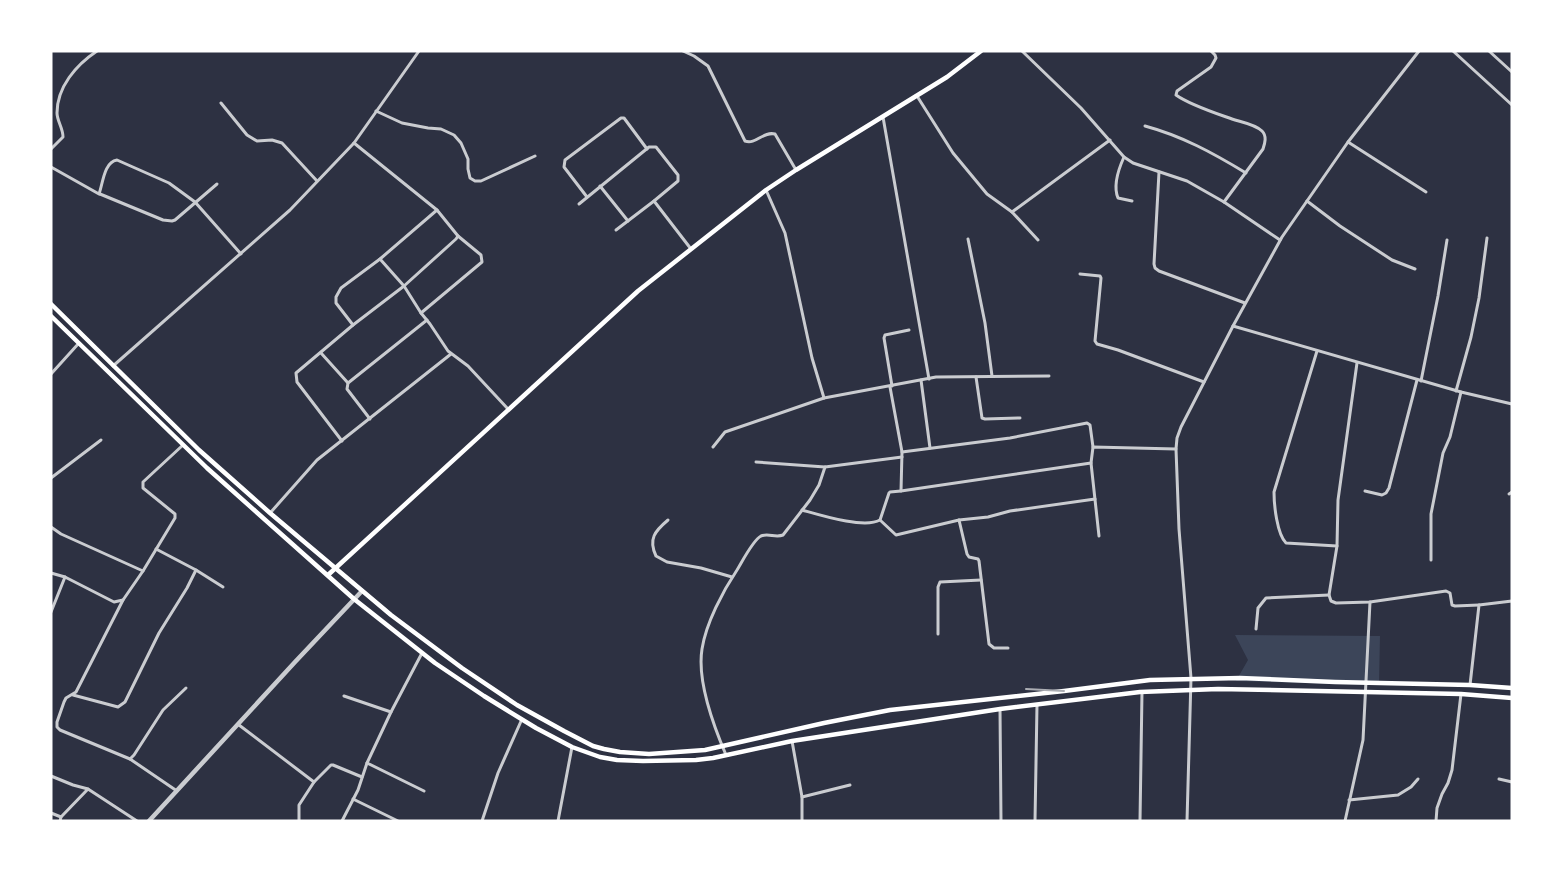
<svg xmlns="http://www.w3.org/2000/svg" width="1563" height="872" font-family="'IBM Plex Sans',sans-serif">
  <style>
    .green { fill: #3c4559 }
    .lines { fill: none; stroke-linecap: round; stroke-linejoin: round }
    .minor { stroke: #caccd0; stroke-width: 3 }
    .tertiary { stroke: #caccd0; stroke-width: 4.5 }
    .secondary { stroke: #fff; stroke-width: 4.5 }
    .rail { stroke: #abadb3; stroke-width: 2 }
  </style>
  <rect width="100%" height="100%" fill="#2d3142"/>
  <path class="green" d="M 1235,635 L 1380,636 L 1379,685 L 1236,681 L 1248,660 Z"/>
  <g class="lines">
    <g class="minor">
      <path d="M 683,51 L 694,56 L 708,66 L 745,141 C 756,145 763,131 775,134 L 796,170"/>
      <path d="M 1022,51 L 1081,108 L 1124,157 L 1133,163 L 1187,181 L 1224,202 L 1280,240"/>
      <path d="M 1211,51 L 1215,55 L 1216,58 L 1211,67 L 1177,91 L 1176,95 C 1190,105 1215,113 1232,119 C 1241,122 1255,124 1262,131 C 1267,136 1265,143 1263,149 L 1224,202"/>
      <path d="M 1453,51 L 1512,105"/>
      <path d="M 1489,51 L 1512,72"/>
      <path d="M 917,96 L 953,153 L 987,194 L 1012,212 L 1038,240"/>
      <path d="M 221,103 L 247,135 L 257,141 L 272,140 L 282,143 L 317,181"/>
      <path d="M 376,111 L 402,123 L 428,128 L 441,129 L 454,135 L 461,143 L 468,159 L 468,169 L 470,178 L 475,181 L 481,181 L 535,156"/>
      <path d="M 883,117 L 929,379"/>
      <path d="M 1145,126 C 1182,136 1213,153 1246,173"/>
      <path d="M 1348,142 L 1426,192"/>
      <path d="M 51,149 L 63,137 C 63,128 57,121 57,113 C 57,87 76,65 97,51"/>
      <path d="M 1124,157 C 1119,168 1113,186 1118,198 L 1132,201"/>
      <path d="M 51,167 L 99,194 C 103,183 104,162 117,160 L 169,183 L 195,202 L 241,254"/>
      <path d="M 1159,172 L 1154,264 L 1155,268 L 1159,271 L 1245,303"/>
      <path d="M 600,186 L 628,221"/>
      <path d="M 766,190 L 785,233 L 812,358 L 824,398 L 936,377 L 1049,376"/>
      <path d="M 100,194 L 163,220 L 172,221 L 175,220 L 217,184"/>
      <path d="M 587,197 L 564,167 L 565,160 L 621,118 L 624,118 L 647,149"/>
      <path d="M 1307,201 L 1340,226 L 1392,260 L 1415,269"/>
      <path d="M 579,204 L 649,147 L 656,147 L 678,175 L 678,181 L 654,201 L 691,249"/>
      <path d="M 1012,212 L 1110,140"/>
      <path d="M 616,230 L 654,201"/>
      <path d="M 968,239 L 985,323 L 992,376"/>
      <path d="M 380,259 L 404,286 L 421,313 L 430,324 L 448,351 L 468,366 L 508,409"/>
      <path d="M 1080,274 L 1100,276 L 1101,278 L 1095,341 L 1097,344 L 1118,350 L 1204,382"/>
      <path d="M 421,313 L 482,262 L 481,255 L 458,236"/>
      <path d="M 353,325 L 336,303 L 336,297 L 341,288 L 380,259 L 437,210"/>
      <path d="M 1233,326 L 1461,392 L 1512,404"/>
      <path d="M 1317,351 L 1274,492 C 1274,505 1277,534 1286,543 L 1337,546"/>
      <path d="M 321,353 L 348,383"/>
      <path d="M 1357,363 L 1338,500 L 1337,546 L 1329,595 L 1331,601 L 1336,603 L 1370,602 L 1446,591 L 1450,593 L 1452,605 L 1455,606 L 1479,605"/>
      <path d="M 113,366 L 290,210 L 354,143 L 419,51"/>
      <path d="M 51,374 L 79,343"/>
      <path d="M 976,377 L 982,418 L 985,419 L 1020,418"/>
      <path d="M 921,380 L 930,448"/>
      <path d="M 1421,381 L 1438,296 L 1447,240"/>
      <path d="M 892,386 L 884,338 L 885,335 L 909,330"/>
      <path d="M 890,387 L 902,452 L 901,491 L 1091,463 L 1093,447 L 1176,449"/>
      <path d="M 1456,391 L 1471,337 L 1479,298 L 1487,238"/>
      <path d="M 370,419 L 347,389 L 348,383 L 427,320"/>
      <path d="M 342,441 L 297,382 L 296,373 L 353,325 L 404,286 L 456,239 L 458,236 L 437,210 L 354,143"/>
      <path d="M 713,447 L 725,432 L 824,398"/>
      <path d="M 902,452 L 1010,438 L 1087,423 L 1090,425 L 1093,447"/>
      <path d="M 1091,463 L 1099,536"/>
      <path d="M 825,467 L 902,457"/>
      <path d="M 51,478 L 101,440"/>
      <path d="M 901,491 L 890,492 L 889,493 L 880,520 L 896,535 L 959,520 L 988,517 L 1010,511 L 1095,499"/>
      <path d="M 1365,491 L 1382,495 L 1386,493 L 1389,488 L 1417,380"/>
      <path d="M 1509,494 L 1512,492"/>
      <path d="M 802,510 C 820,515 864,529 880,520"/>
      <path d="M 271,512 L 317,460 L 451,354"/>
      <path d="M 668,520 C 655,531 648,539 656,556 L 667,562 L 701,568 L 732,577"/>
      <path d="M 959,520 L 967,554 L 969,557 L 978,559 L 979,561 L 989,644 L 994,648 L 1008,648"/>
      <path d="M 51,527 L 61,534 L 143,571 L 175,518 L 175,514 L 143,488 L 143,482 L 183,445"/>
      <path d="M 156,549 L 196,570 L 223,587"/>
      <path d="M 1431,560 L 1431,514 L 1443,453 L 1450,437 L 1461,392"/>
      <path d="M 51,573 L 65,577 L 114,602 L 123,600 L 143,571"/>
      <path d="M 123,600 L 76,692 L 66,698 L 64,702 L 57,722 L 57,727 L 60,730 L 130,759 L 134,755 L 163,710 L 186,688"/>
      <path d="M 51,612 L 65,577"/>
      <path d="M 1256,629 L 1258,608 L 1266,598 L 1329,595"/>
      <path d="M 938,634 L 938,587 L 940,582 L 981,580"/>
      <path d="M 1470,685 L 1479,605 L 1512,601"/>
      <path d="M 73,695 L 118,707 L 125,702 L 159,633 L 187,588 L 196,570"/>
      <path d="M 344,696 L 391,712"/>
      <path d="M 1000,709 L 1001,821"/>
      <path d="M 239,725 L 314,782 L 331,765 L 333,765 L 362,777"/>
      <path d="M 792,741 L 802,797 L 802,821"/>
      <path d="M 726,755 C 714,727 697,680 702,649 C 706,623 723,591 737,570 C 742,562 753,540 761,536 C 768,533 776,538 783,535 L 810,500 L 819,485 L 825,467 L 756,462"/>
      <path d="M 130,759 L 177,791"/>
      <path d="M 367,763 L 424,791"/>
      <path d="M 51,776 L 73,785 L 88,789 L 137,821"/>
      <path d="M 1499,779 L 1512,782"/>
      <path d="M 802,797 L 850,785"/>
      <path d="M 353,799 L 398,821"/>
      <path d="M 1349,800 L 1398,795 L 1411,787 L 1418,779"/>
      <path d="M 51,813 L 61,817"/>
      <path d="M 60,821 L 61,817 L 88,789"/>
      <path d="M 299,821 L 299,805 L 314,782"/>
      <path d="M 342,821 L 358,790 L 367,763 L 391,712 L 422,653"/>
      <path d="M 482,821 L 498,773 L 522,719"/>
      <path d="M 558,821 L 572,747"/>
      <path d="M 1035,821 L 1037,705"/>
      <path d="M 1140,821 L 1142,692"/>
      <path d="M 1187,821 L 1191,678 L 1179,529 L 1176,449 L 1177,438 L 1181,427 L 1233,326 L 1282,237 L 1348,142 L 1419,51"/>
      <path d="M 1345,821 L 1363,740 L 1370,602"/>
      <path d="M 1436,821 L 1437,808 L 1442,794 L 1448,783 L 1452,770 L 1461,694"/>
    </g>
    <path class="tertiary" d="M 149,821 L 295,662 L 362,591"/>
    <g class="secondary">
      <path d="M 51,304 L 199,450 L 270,513 L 391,615 L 462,668 L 517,705 L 564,731 L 593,746 L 604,749 L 620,752 L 649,754 L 705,750 L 824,723 L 890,710 L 1064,691 L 1150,680 L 1240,678 L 1335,682 L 1470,685 L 1512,688"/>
      <path d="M 51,316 L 207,468 L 354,599 L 435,663 L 484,696 L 536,728 L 572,747 L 600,757 L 617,760 L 643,761 L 696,760 L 713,758 L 792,741 L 1000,709 L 1140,692 L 1218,689 L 1461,694 L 1512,698"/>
      <path d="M 328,575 L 638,291 L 766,190 L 796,170 L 947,77 L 981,51"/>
    </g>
    <path class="rail" d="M 1026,689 L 1064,691"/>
  </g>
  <rect width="1563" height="872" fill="none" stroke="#ffffff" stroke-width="105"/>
</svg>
